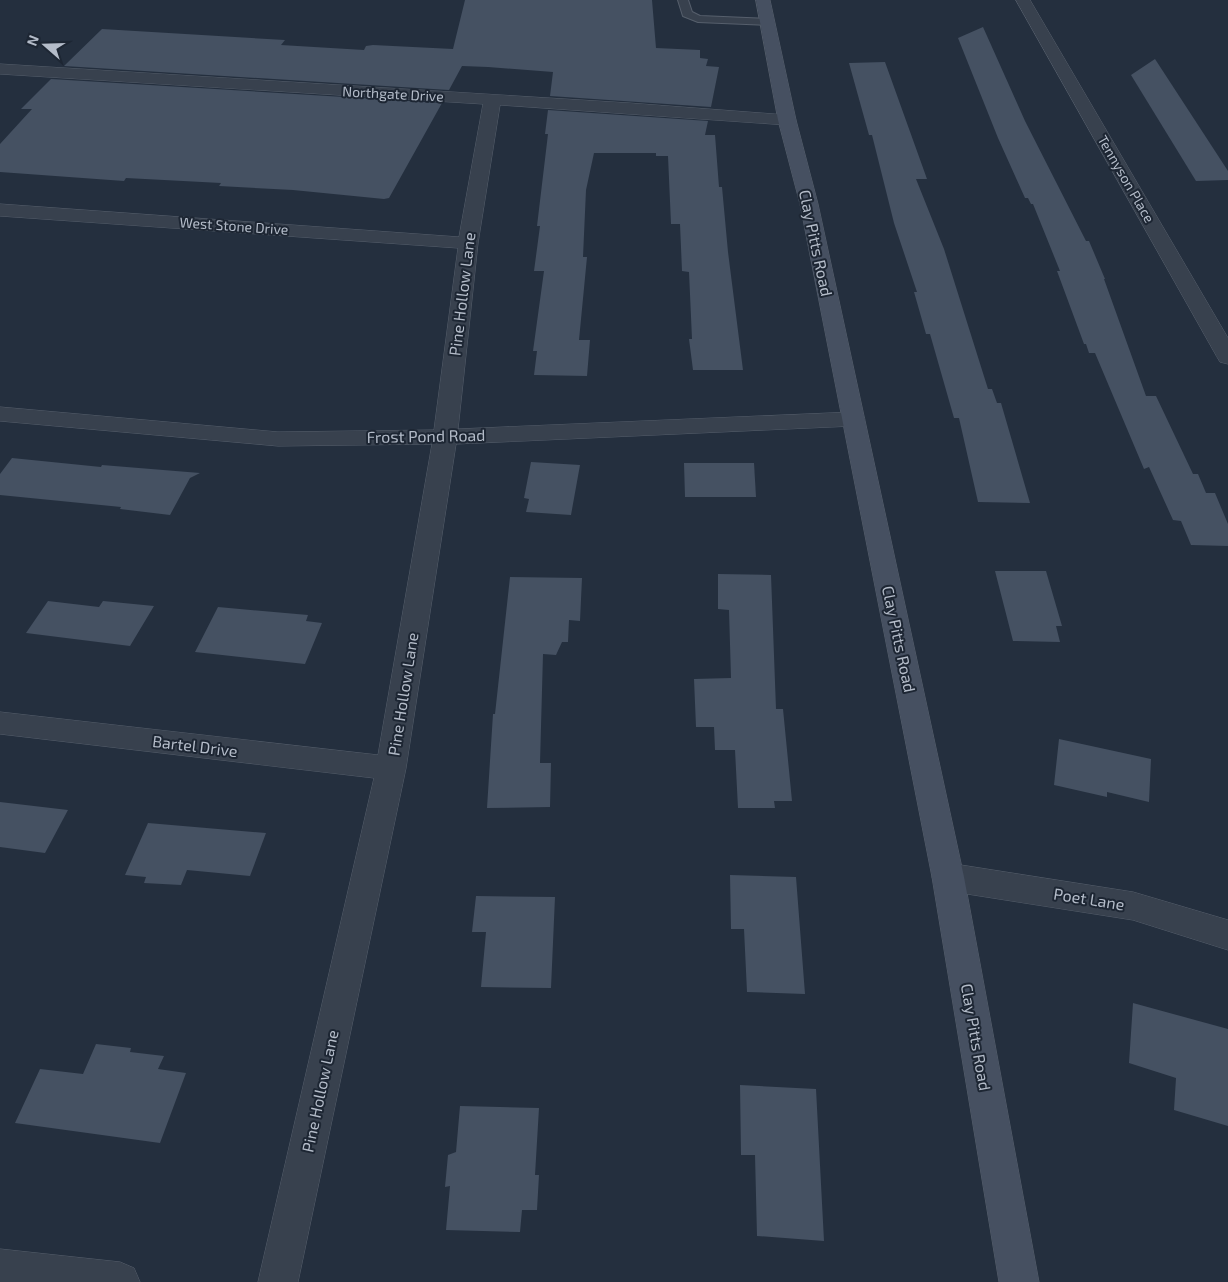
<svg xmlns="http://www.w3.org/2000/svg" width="1228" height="1282" font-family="'Exo 2',sans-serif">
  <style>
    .building { fill: #455162 }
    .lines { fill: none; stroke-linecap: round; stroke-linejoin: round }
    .lane-casing { stroke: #565f6c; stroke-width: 2 }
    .street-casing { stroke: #565f6c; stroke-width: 1 }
    .secondary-casing { stroke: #565f6c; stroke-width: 1 }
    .lane { fill: #38414e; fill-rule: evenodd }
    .street { fill: #38414e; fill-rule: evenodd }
    .secondary { fill: #465061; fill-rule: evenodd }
    .labels { text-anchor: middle; stroke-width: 4; stroke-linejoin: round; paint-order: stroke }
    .far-street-label { font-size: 14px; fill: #b4bcc9; stroke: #1d2633 }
    .street-label { font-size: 16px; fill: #b4bcc9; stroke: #1d2633 }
  </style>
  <rect width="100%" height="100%" fill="#242f3e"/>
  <g class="building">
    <path d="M 465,0 L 652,0 L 656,48 L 700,50 L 700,58 L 708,59 L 706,66 L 719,67 L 711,107 L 550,96 L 553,72 L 488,67 L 462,66 L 449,90 L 64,66 L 102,29 L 285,40 L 281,45 L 364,50 L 366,46 L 373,45 L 453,49 Z"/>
    <path d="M 983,27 L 1025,121 L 1086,241 L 1089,241 L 1105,279 L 1104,279 L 1146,396 L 1156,396 L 1193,474 L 1198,474 L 1206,493 L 1215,493 L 1228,524 L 1228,546 L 1191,545 L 1181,521 L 1173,520 L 1149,467 L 1144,469 L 1095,353 L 1089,353 L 1086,344 L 1084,344 L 1057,271 L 1060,271 L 1033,204 L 1031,204 L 1028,198 L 1025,198 L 998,138 L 958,38 Z"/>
    <path d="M 1155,59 L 1228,171 L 1228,180 L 1196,181 L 1131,75 Z"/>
    <path d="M 885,62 L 927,179 L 916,179 L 944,249 L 988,389 L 992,389 L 997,403 L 1001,403 L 1030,503 L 978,502 L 959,418 L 954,418 L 930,334 L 926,334 L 914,292 L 917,292 L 894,223 L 872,135 L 869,135 L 849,63 Z"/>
    <path d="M 51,79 L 442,103 L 389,198 L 384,199 L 293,190 L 219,186 L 221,183 L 126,178 L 124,181 L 0,172 L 0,144 L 32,109 L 21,109 Z"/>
    <path d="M 548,110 L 708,121 L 705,135 L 715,135 L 719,187 L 722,187 L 728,252 L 743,370 L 693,370 L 689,339 L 692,339 L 689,272 L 682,271 L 680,224 L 671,224 L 668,156 L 656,156 L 656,153 L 594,153 L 586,190 L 583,257 L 587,257 L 579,340 L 590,340 L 587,376 L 534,375 L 537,351 L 533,351 L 544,271 L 534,271 L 540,226 L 537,226 L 548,134 L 545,134 Z"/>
    <path d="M 12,458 L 101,467 L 102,465 L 200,473 L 190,478 L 170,515 L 120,509 L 121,507 L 0,495 L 0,474 Z"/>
    <path d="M 531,462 L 580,465 L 571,515 L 526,512 L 529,499 L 524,498 Z"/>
    <path d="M 684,463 L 754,463 L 756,497 L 685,497 Z"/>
    <path d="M 995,571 L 1046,571 L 1062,626 L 1056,626 L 1060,642 L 1013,641 Z"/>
    <path d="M 718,574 L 771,575 L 776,709 L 783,709 L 792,801 L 774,801 L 775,808 L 738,808 L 735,750 L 715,750 L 714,727 L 696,727 L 694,679 L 731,678 L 729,610 L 718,609 Z"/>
    <path d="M 510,577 L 582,578 L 580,621 L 569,620 L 568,642 L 562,642 L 556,655 L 543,654 L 540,763 L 551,763 L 550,807 L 487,808 L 493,714 L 495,714 Z"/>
    <path d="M 48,601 L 99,607 L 103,601 L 154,606 L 130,646 L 26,633 Z"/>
    <path d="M 218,607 L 308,615 L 306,621 L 322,623 L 305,664 L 195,652 Z"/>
    <path d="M 1059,739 L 1151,759 L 1149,802 L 1107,792 L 1107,797 L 1054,785 Z"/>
    <path d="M 0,802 L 68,810 L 45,853 L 0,847 Z"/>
    <path d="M 148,823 L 266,833 L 250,876 L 187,870 L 181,885 L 144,883 L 146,877 L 125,875 Z"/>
    <path d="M 730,875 L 796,877 L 805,994 L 747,992 L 744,929 L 731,929 Z"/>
    <path d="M 476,896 L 555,897 L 551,988 L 481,987 L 486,932 L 472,932 Z"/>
    <path d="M 1133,1003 L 1228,1029 L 1228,1126 L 1174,1110 L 1176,1078 L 1129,1063 Z"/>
    <path d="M 96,1044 L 131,1048 L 130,1052 L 164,1056 L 158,1069 L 186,1073 L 160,1143 L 15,1123 L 40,1069 L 83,1074 Z"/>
    <path d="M 740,1085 L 816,1089 L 824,1241 L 757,1236 L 755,1155 L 741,1155 Z"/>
    <path d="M 460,1106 L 539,1108 L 535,1175 L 539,1175 L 537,1210 L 522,1210 L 520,1232 L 446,1230 L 450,1186 L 445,1187 L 448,1155 L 456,1152 Z"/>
  </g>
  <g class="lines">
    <defs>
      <path id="lane" d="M 678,0 L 688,0 L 692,12 L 700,16 L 767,19 L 772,22 L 767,25 L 698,22 L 683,16 Z"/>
      <g id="street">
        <path d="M 1016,0 L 1030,0 L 1228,338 L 1228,364 L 1220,362 L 1217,357 Z"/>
        <path d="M 0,64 L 629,103 L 787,115 L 793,116 L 796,120 L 793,124 L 787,125 L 500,105 L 478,243 L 458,429 L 853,412 L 861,414 L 865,419 L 861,424 L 853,426 L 456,444 L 406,768 L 298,1282 L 258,1282 L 374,778 L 0,734 L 0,712 L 378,755 L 432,444 L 278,446 L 0,421 L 0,407 L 278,432 L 434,430 L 458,248 L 0,216 L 0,204 L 459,237 L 483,104 L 0,74 Z"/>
        <path d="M 948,863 L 1133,892 L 1228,920 L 1228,950 L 1133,920 L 948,891 L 937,887 L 932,877 L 937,867 Z"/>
        <path d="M 0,1249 L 120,1262 L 134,1268 L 140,1282 L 0,1282 Z"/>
      </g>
      <path id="secondary" d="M 756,0 L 770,0 L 796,120 L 818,204 L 964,877 L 1039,1282 L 999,1282 L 932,877 L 800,204 L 778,120 Z"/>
    </defs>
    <use href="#lane" class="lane-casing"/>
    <use href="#street" class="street-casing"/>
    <use href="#secondary" class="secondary-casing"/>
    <use href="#lane" class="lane"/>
    <use href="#street" class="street"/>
    <use href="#secondary" class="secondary"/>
  </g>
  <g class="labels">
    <g class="far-street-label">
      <text transform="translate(393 94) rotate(3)" y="5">Northgate Drive</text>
      <text transform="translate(1126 179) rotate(60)" y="5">Tennyson Place</text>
      <text transform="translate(234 226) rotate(4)" y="5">West Stone Drive</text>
    </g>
    <g class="street-label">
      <text transform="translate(816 243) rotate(78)" y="6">Clay Pitts Road</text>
      <text transform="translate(462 294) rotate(-83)" y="6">Pine Hollow Lane</text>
      <text transform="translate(426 436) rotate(-1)" y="6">Frost Pond Road</text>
      <text transform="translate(899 639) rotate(78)" y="6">Clay Pitts Road</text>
      <text transform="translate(403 694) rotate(-81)" y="6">Pine Hollow Lane</text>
      <text transform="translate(195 746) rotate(7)" y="6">Bartel Drive</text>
      <text transform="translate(1089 899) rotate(9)" y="6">Poet Lane</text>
      <text transform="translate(976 1037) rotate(80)" y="6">Clay Pitts Road</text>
      <text transform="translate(320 1091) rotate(-78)" y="6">Pine Hollow Lane</text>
    </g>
  </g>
  <g transform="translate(45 45) rotate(290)" stroke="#1d2633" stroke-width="4" paint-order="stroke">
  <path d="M0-4L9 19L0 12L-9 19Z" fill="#b4bcc9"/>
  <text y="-8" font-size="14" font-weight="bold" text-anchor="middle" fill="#b4bcc9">N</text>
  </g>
</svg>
